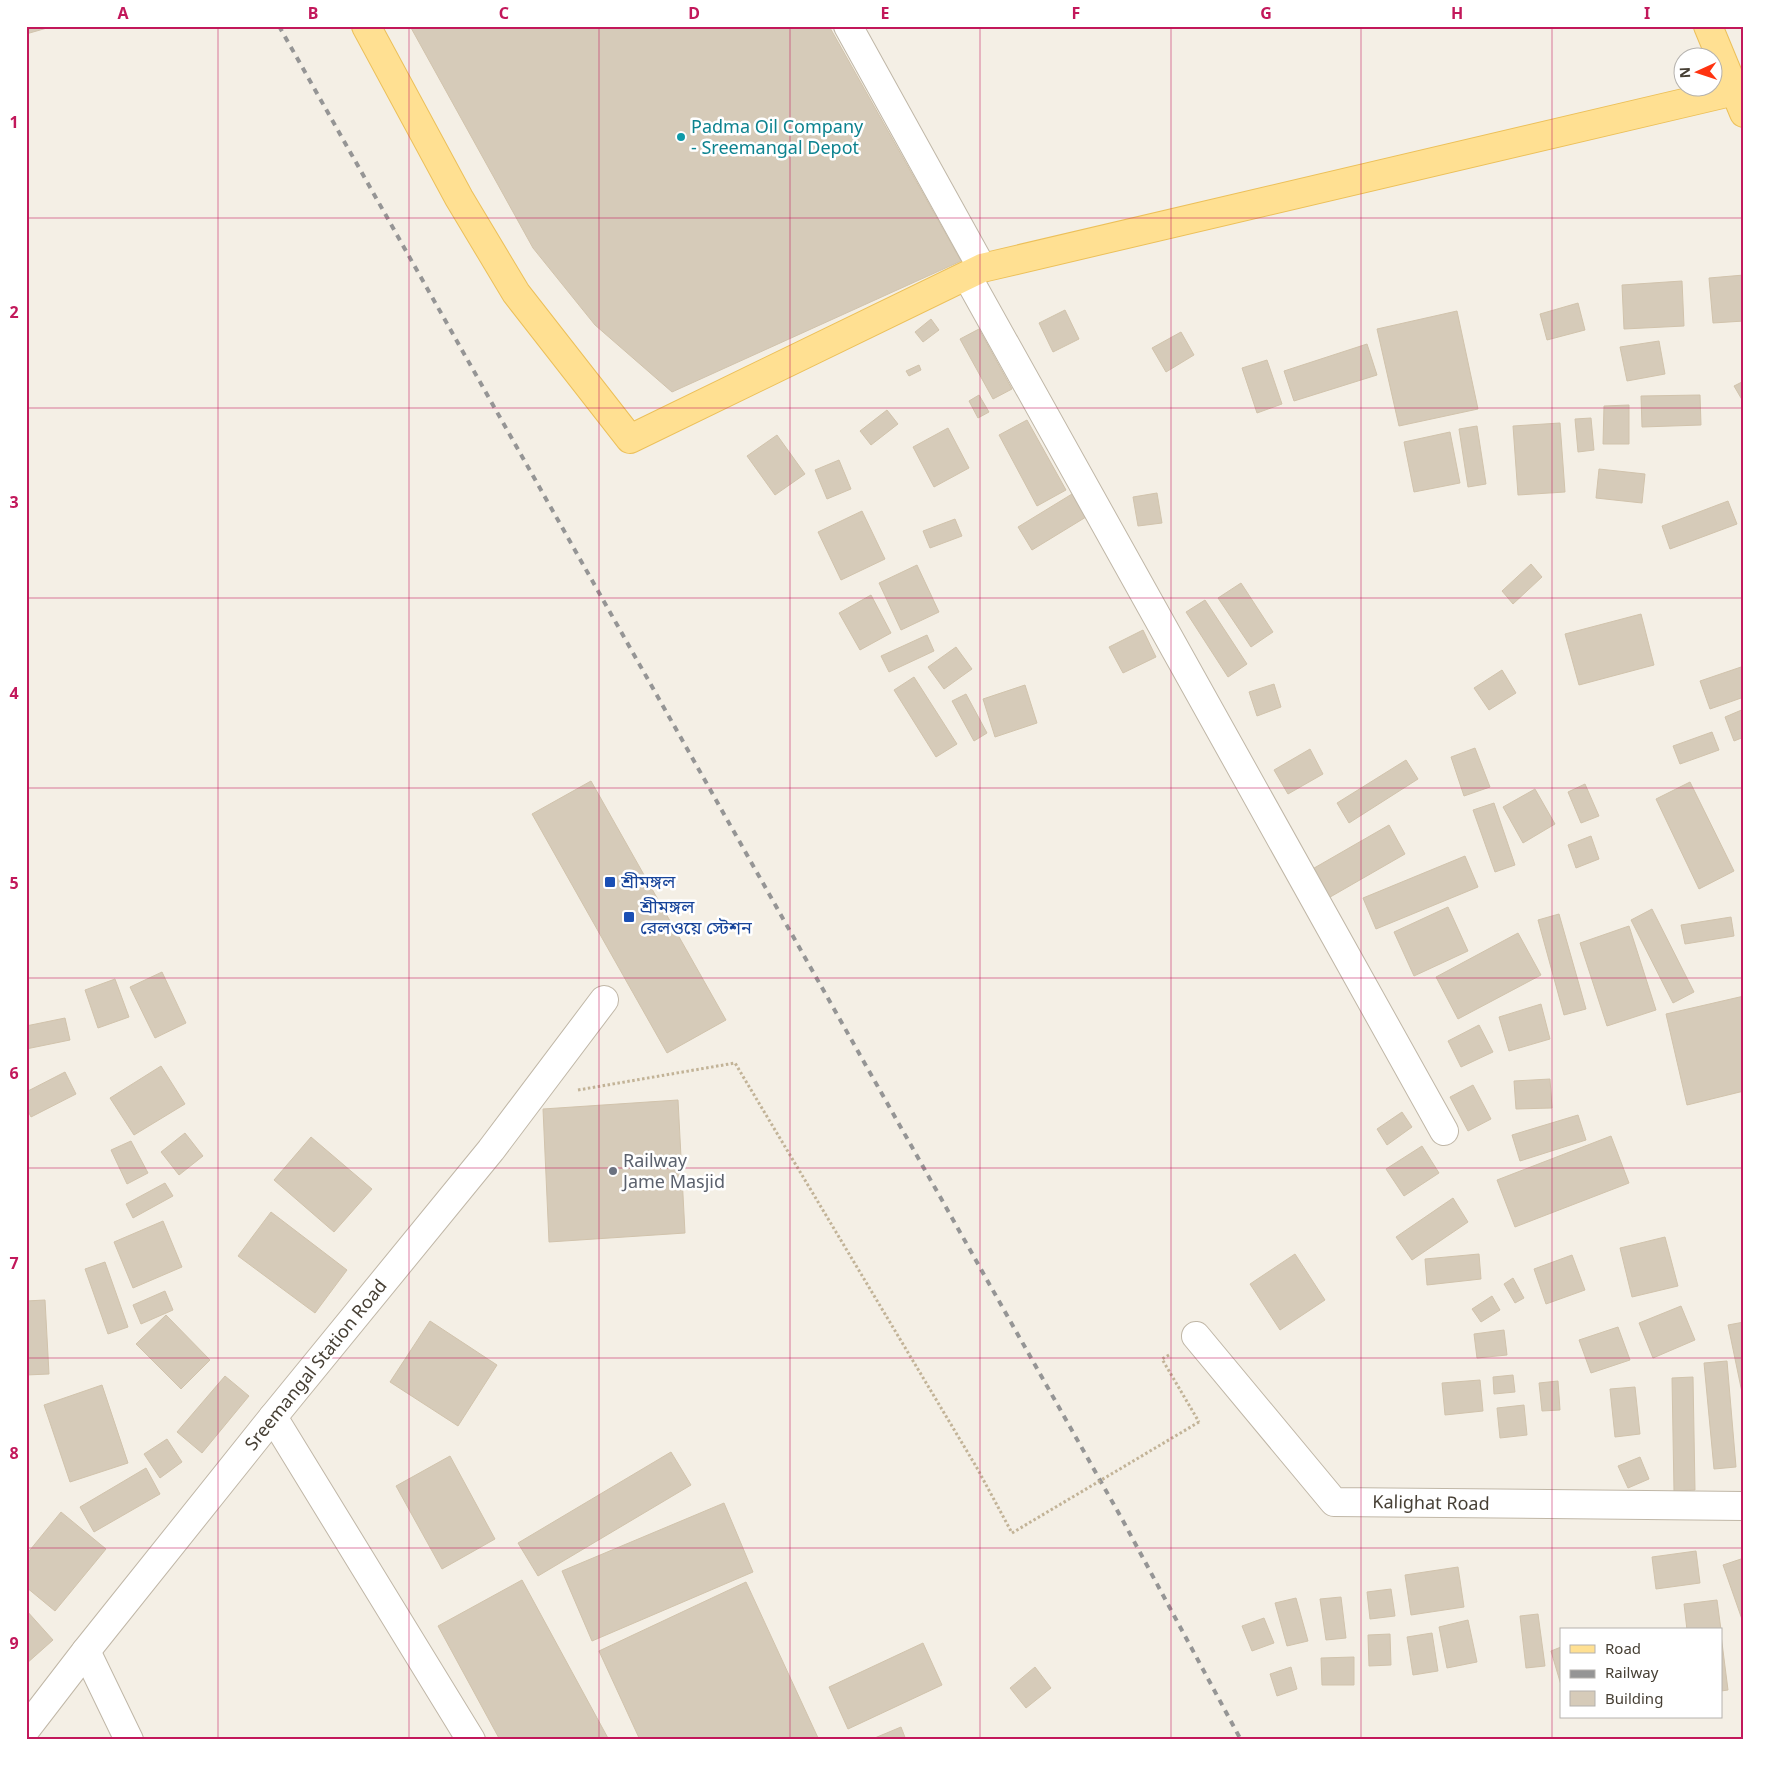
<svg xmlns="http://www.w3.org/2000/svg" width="1770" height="1766" font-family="'Noto Sans','Noto Sans Bengali',sans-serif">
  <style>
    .building { fill: #d6cbb9; stroke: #d1c3ac }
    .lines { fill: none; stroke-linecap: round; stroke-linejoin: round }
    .minor-casing { stroke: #c0b7a7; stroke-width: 30 }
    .major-casing { stroke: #ecc05a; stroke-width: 30 }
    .path { stroke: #c2b397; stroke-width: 3; stroke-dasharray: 2.5 2.5; stroke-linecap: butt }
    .minor { stroke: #fff; stroke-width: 28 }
    .major { stroke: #ffe092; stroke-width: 28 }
    .rail { stroke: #959595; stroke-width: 4; stroke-dasharray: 6 6; stroke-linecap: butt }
    .path-bridge { stroke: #c2b397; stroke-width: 3; stroke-dasharray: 2.5 2.5; stroke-linecap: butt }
    .grid { fill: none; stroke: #c2185b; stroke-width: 1; stroke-opacity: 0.55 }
    .culture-dot { fill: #0f9aa8; stroke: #fff; stroke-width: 2 }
    .transit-dot { fill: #1a4fb4; stroke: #fff; stroke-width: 2 }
    .worship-dot { fill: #6b7280; stroke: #fff; stroke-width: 2 }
    .labels { text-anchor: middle; stroke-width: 5; stroke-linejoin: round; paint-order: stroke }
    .culture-label { font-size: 18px; fill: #0d838f; stroke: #fff; text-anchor: start }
    .transit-label { font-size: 18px; fill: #164399; stroke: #fff; text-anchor: start }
    .worship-label { font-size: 18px; fill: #5b616d; stroke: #fff; text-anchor: start }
    .street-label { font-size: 18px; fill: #463f34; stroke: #fff }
    .neatline { fill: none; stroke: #c2185b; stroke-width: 2 }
    .grid-label { font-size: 16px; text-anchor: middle; font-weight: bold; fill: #c2185b }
  </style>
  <rect width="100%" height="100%" fill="#f4efe5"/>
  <g class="building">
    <path d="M 26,26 L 54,26 L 26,34 Z"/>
    <path d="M 410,26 L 829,26 L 961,261 L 672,392 L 595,325 L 533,248 Z"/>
    <path d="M 1744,275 L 1744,321 L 1713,323 L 1709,278 Z"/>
    <path d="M 1682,281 L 1684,326 L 1624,329 L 1622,285 Z"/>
    <path d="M 1578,303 L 1585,330 L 1547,340 L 1540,314 Z"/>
    <path d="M 1065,310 L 1079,339 L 1053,352 L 1039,323 Z"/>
    <path d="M 1457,311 L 1478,409 L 1399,426 L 1377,329 Z"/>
    <path d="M 931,319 L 939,330 L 923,342 L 915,332 Z"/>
    <path d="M 979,329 L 1012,389 L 993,399 L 960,339 Z"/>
    <path d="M 1181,332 L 1194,355 L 1166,372 L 1152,348 Z"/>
    <path d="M 1659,341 L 1665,374 L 1627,381 L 1620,347 Z"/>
    <path d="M 1367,344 L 1377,375 L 1294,401 L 1284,371 Z"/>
    <path d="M 1267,360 L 1282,404 L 1257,413 L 1242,368 Z"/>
    <path d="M 919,365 L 921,370 L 909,376 L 906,371 Z"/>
    <path d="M 1744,381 L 1744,403 L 1734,386 Z"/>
    <path d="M 979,395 L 989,412 L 978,418 L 969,401 Z"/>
    <path d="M 1700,395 L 1701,425 L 1642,427 L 1641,396 Z"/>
    <path d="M 1629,405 L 1629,444 L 1603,444 L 1604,406 Z"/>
    <path d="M 887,410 L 898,424 L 871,445 L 860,431 Z"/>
    <path d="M 1591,418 L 1594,450 L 1578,452 L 1575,419 Z"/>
    <path d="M 1027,420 L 1066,490 L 1037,506 L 999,435 Z"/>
    <path d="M 1560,423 L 1565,492 L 1518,495 L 1513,426 Z"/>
    <path d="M 1477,426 L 1486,484 L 1468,487 L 1459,429 Z"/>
    <path d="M 948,428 L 969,468 L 934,487 L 913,447 Z"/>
    <path d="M 1450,432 L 1460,483 L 1414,492 L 1404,442 Z"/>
    <path d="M 777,435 L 805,474 L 775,495 L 747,456 Z"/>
    <path d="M 839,460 L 851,489 L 827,499 L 815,470 Z"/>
    <path d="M 1599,469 L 1645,474 L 1642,503 L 1596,498 Z"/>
    <path d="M 1157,493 L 1162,523 L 1138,526 L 1133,497 Z"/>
    <path d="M 1072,494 L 1086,517 L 1032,550 L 1018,527 Z"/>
    <path d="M 1728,501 L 1737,524 L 1670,549 L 1662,526 Z"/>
    <path d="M 862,511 L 885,559 L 841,580 L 818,532 Z"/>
    <path d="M 955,519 L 962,536 L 930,548 L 923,531 Z"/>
    <path d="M 1531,564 L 1542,577 L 1513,604 L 1502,591 Z"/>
    <path d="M 917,565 L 939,612 L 901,630 L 879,583 Z"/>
    <path d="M 1241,583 L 1273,632 L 1251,647 L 1218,598 Z"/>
    <path d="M 871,595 L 891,633 L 860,650 L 839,613 Z"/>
    <path d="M 1205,600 L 1247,664 L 1228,677 L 1186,612 Z"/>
    <path d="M 1641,614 L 1654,665 L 1579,685 L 1565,634 Z"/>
    <path d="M 1143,630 L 1156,657 L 1123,673 L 1109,647 Z"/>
    <path d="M 927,635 L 934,651 L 889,672 L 881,656 Z"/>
    <path d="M 956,647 L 972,669 L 944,689 L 928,667 Z"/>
    <path d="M 1744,666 L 1744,697 L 1710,709 L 1700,681 Z"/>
    <path d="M 1502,670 L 1516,693 L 1489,710 L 1474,688 Z"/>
    <path d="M 914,677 L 957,744 L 936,757 L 894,690 Z"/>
    <path d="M 1274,684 L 1281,707 L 1257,716 L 1249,692 Z"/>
    <path d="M 1025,685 L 1037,723 L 995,737 L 983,699 Z"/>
    <path d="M 966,694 L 987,733 L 974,741 L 952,701 Z"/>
    <path d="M 1744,709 L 1744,737 L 1734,741 L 1725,717 Z"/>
    <path d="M 1712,732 L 1719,750 L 1680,764 L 1673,746 Z"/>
    <path d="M 1475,748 L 1490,787 L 1464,796 L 1451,757 Z"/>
    <path d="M 1310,749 L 1323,774 L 1288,794 L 1274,770 Z"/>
    <path d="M 1406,760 L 1418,779 L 1349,823 L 1337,803 Z"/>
    <path d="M 591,781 L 726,1020 L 667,1053 L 532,814 Z"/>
    <path d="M 1690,782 L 1734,871 L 1699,889 L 1656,799 Z"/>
    <path d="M 1585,784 L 1599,816 L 1581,823 L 1568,792 Z"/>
    <path d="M 1535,789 L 1555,824 L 1523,843 L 1503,807 Z"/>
    <path d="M 1494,803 L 1515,865 L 1495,872 L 1473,810 Z"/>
    <path d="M 1389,825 L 1405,854 L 1325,900 L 1309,871 Z"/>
    <path d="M 1591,836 L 1599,859 L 1576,868 L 1568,845 Z"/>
    <path d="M 1465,856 L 1478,887 L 1376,929 L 1363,898 Z"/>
    <path d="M 1448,907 L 1468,951 L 1414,976 L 1394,932 Z"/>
    <path d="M 1652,909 L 1694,992 L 1673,1003 L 1631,920 Z"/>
    <path d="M 1559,914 L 1586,1009 L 1564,1015 L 1538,920 Z"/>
    <path d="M 1731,917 L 1734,936 L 1685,944 L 1681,925 Z"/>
    <path d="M 1629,926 L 1656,1010 L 1607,1026 L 1580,943 Z"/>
    <path d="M 1518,933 L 1541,975 L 1458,1019 L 1436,977 Z"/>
    <path d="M 162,972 L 186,1023 L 155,1038 L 130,987 Z"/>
    <path d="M 115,979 L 129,1017 L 98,1028 L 85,990 Z"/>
    <path d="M 1744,996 L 1744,1091 L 1687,1105 L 1666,1014 Z"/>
    <path d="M 1541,1004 L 1550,1039 L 1509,1051 L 1499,1017 Z"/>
    <path d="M 65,1018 L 70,1040 L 26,1049 L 26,1026 Z"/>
    <path d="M 1479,1025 L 1493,1052 L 1461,1067 L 1448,1041 Z"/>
    <path d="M 161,1066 L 185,1104 L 134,1135 L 110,1098 Z"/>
    <path d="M 65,1072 L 76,1094 L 31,1117 L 26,1107 L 26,1092 Z"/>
    <path d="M 1550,1079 L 1552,1108 L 1516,1109 L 1514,1081 Z"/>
    <path d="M 1473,1085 L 1491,1119 L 1468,1131 L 1450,1097 Z"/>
    <path d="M 678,1100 L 685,1233 L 549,1242 L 543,1109 Z"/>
    <path d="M 1402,1112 L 1412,1127 L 1387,1145 L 1377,1129 Z"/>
    <path d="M 1578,1115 L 1586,1140 L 1520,1161 L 1512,1135 Z"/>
    <path d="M 185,1133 L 203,1156 L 179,1175 L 161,1152 Z"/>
    <path d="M 1611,1136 L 1629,1183 L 1515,1227 L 1497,1180 Z"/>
    <path d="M 311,1137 L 372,1189 L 334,1232 L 274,1180 Z"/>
    <path d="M 131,1141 L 148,1173 L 127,1184 L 111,1150 Z"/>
    <path d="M 1422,1146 L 1439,1173 L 1404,1196 L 1386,1169 Z"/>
    <path d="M 165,1183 L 173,1196 L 133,1218 L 126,1204 Z"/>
    <path d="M 1453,1198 L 1468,1222 L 1412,1260 L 1396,1237 Z"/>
    <path d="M 271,1212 L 347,1270 L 315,1313 L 238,1256 Z"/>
    <path d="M 163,1221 L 182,1267 L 133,1288 L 114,1242 Z"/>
    <path d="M 1665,1237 L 1678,1286 L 1632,1297 L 1620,1248 Z"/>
    <path d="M 1295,1254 L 1325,1300 L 1280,1330 L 1250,1284 Z"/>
    <path d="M 1479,1254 L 1481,1279 L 1427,1285 L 1425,1259 Z"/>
    <path d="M 1572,1255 L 1585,1290 L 1546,1304 L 1534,1269 Z"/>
    <path d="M 105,1262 L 128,1327 L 108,1334 L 85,1269 Z"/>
    <path d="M 1513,1278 L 1524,1298 L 1515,1303 L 1504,1284 Z"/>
    <path d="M 165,1291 L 173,1310 L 141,1324 L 133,1305 Z"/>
    <path d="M 1492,1296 L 1500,1310 L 1481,1322 L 1472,1309 Z"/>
    <path d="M 45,1300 L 49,1374 L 26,1375 L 26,1301 Z"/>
    <path d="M 1681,1306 L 1695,1340 L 1653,1358 L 1639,1323 Z"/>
    <path d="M 166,1315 L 210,1360 L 181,1389 L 136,1344 Z"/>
    <path d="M 430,1321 L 497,1365 L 458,1426 L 390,1382 Z"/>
    <path d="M 1744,1322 L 1744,1402 L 1728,1325 Z"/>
    <path d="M 1618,1327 L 1630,1360 L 1591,1373 L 1579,1340 Z"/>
    <path d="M 1504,1330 L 1507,1355 L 1477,1358 L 1474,1334 Z"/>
    <path d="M 1727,1361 L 1736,1467 L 1714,1469 L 1704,1363 Z"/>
    <path d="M 1513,1375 L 1515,1392 L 1494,1394 L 1493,1377 Z"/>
    <path d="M 225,1376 L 249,1396 L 202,1453 L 177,1432 Z"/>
    <path d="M 1693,1377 L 1695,1490 L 1674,1491 L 1672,1378 Z"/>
    <path d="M 1480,1380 L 1483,1411 L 1445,1415 L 1442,1383 Z"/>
    <path d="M 1558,1381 L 1560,1410 L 1542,1411 L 1539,1383 Z"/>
    <path d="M 102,1385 L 128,1463 L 70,1482 L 44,1405 Z"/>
    <path d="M 1635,1387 L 1640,1434 L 1615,1437 L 1610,1389 Z"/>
    <path d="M 1524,1405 L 1527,1435 L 1500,1438 L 1497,1408 Z"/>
    <path d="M 167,1439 L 182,1462 L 160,1478 L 144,1454 Z"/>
    <path d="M 671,1452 L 691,1485 L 538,1576 L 518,1543 Z"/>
    <path d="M 450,1456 L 495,1539 L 442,1569 L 396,1486 Z"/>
    <path d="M 1640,1457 L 1649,1479 L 1628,1488 L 1618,1466 Z"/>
    <path d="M 146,1468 L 160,1494 L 94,1532 L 80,1507 Z"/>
    <path d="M 724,1503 L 753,1572 L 592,1641 L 562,1571 Z"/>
    <path d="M 61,1512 L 106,1549 L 55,1611 L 26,1587 L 26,1555 Z"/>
    <path d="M 1696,1551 L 1700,1583 L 1656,1589 L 1652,1557 Z"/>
    <path d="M 1744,1558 L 1744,1625 L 1723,1565 Z"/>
    <path d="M 1458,1567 L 1464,1607 L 1411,1615 L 1405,1575 Z"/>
    <path d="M 522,1580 L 609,1740 L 500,1740 L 438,1626 Z"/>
    <path d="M 746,1582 L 819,1740 L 640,1740 L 599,1651 Z"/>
    <path d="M 1391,1589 L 1395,1616 L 1370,1619 L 1367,1592 Z"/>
    <path d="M 1341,1597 L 1346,1638 L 1326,1640 L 1320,1599 Z"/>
    <path d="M 1296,1598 L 1308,1641 L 1287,1646 L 1275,1603 Z"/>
    <path d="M 1717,1600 L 1721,1630 L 1687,1630 L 1684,1604 Z"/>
    <path d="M 26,1610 L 53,1640 L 26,1664 Z"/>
    <path d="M 1538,1614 L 1545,1666 L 1526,1668 L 1520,1616 Z"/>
    <path d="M 1264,1618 L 1274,1643 L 1252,1651 L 1242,1626 Z"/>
    <path d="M 1468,1620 L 1477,1662 L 1447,1668 L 1439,1627 Z"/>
    <path d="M 1432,1633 L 1438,1671 L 1413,1675 L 1407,1637 Z"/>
    <path d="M 1390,1634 L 1391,1665 L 1369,1666 L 1368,1635 Z"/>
    <path d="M 1721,1635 L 1728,1690 L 1721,1691 Z"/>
    <path d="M 923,1643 L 942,1685 L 848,1729 L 829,1687 Z"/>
    <path d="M 1561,1647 L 1561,1685 L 1551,1651 Z"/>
    <path d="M 1354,1657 L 1354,1685 L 1322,1685 L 1321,1658 Z"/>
    <path d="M 1035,1667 L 1051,1688 L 1026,1708 L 1010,1688 Z"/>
    <path d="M 1291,1667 L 1297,1689 L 1277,1696 L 1270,1674 Z"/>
    <path d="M 901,1727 L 906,1740 L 870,1740 Z"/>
  </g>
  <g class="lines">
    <defs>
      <g id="minor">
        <path d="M 848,26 L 982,268"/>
        <path d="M 967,276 L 1444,1131"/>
        <path d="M 1196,1336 L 1334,1502 L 1744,1506"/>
        <path d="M 273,1417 L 471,1740"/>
        <path d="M 86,1651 L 129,1740"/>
        <path d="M 26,1729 L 86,1651 L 273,1417 L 491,1150 L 604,1000"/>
      </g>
      <g id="major">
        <path d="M 366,26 L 459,198 L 516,293 L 630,439 L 982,268 L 1735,91"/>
        <path d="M 1708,26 L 1744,113"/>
      </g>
    </defs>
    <use href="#minor" class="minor-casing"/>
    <use href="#major" class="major-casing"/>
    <g class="path">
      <path d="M 578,1090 L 735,1063 L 977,1468 L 1012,1533"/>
      <path d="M 1169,1355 L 1162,1359 L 1199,1422"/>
    </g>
    <use href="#minor" class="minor"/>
    <use href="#major" class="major"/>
    <path class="rail" d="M 279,26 L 1122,1519 L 1241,1740"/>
    <path class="path-bridge" d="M 1012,1533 L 1199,1422"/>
  </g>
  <path class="grid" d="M 218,26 L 218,1740M 409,26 L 409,1740M 599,26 L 599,1740M 790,26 L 790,1740M 980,26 L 980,1740M 1171,26 L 1171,1740M 1361,26 L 1361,1740M 1552,26 L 1552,1740M 26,218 L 1744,218M 26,408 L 1744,408M 26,598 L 1744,598M 26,788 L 1744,788M 26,978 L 1744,978M 26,1168 L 1744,1168M 26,1358 L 1744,1358M 26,1548 L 1744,1548"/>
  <circle class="culture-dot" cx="681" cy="137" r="5"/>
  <g class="transit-dot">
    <rect x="604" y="876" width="12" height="12" rx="2.5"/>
    <rect x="623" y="911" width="12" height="12" rx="2.5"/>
  </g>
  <circle class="worship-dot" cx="613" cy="1171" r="5"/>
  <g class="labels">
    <g class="culture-label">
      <text x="691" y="133">Padma Oil Company<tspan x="691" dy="21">- Sreemangal Depot</tspan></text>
    </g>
    <g class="transit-label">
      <text x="621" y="888">শ্রীমঙ্গল</text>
      <text x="640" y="913">শ্রীমঙ্গল<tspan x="640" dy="21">রেলওয়ে স্টেশন</tspan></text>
    </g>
    <g class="worship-label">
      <text x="623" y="1167">Railway<tspan x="623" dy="21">Jame Masjid</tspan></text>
    </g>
    <g class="street-label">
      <text transform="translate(316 1365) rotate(-51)" y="6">Sreemangal Station Road</text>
      <text transform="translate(1431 1503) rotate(1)" y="6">Kalighat Road</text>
    </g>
  </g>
  <rect width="1770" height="1766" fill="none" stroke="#ffffff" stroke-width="55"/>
  <rect x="1560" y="1628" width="162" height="90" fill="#ffffff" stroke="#b5b2ae"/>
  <rect x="1570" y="1645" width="25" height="8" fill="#ffe092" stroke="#b5b2ae"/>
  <text x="1605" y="1654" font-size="15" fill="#463f34">Road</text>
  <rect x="1570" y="1670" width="25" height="8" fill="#959595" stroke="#b5b2ae"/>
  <text x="1605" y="1678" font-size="15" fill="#463f34">Railway</text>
  <rect x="1570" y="1691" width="25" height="15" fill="#d6cbb9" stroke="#b5b2ae"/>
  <text x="1605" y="1704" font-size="15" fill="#463f34">Building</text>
  <g transform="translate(1698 72) rotate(267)"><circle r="24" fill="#ffffff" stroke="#b5b2ae"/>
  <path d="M0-4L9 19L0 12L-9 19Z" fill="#ff3310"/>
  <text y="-8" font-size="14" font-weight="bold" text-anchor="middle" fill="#463f34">N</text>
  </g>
  <rect x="28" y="28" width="1714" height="1710" class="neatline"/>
  <g class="grid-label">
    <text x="123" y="19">A</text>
    <text x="313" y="19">B</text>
    <text x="504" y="19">C</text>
    <text x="694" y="19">D</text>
    <text x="885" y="19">E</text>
    <text x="1076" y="19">F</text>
    <text x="1266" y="19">G</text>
    <text x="1457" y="19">H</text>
    <text x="1647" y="19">I</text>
    <text x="14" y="128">1</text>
    <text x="14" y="318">2</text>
    <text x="14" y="508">3</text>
    <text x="14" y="699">4</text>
    <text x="14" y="889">5</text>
    <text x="14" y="1079">6</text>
    <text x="14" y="1269">7</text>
    <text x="14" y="1459">8</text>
    <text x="14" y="1649">9</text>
  </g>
</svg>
